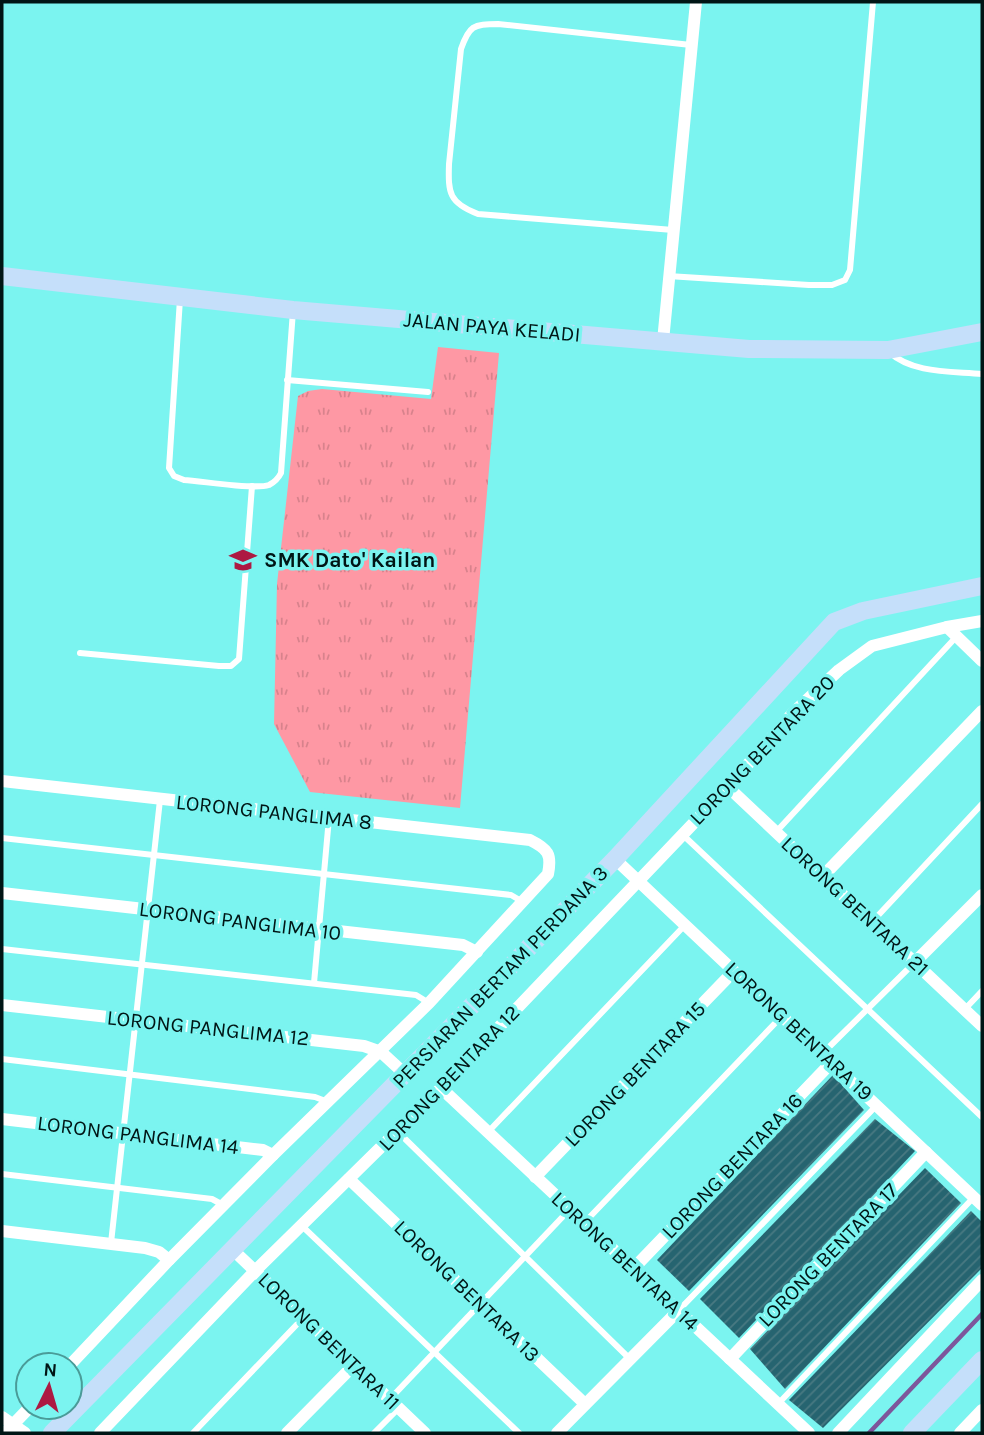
<svg xmlns="http://www.w3.org/2000/svg" width="984" height="1435" font-family="Karla,sans-serif">
  <style>
    .grass { fill: url(#grass-tufts) }
    .lines { fill: none; stroke-linecap: round; stroke-linejoin: round }
    .stream { stroke: #7d569b; stroke-width: 4.5 }
    .building { fill: url(#building-hatch) }
    .lane { stroke: #fff; stroke-width: 6 }
    .street { stroke: #fff; stroke-width: 12 }
    .secondary { stroke: #c5dffa; stroke-width: 18 }
    .labels { text-anchor: middle; stroke-width: 7; stroke-linejoin: round; paint-order: stroke }
    .street-label { font-size: 21px; fill: #001515; stroke: #7bf4f0 }
    .poi-label { font-size: 21px; font-weight: bold; fill: #001515; stroke: #7bf4f0; text-anchor: start }
  </style>
  <defs>
    <pattern id="grass-tufts" width="24" height="20" patternUnits="userSpaceOnUse" patternTransform="scale(1.75)"><rect width="24" height="20" fill="#fe98a4"/><path d="M3 7l-1-3M5 7V3M7 7l1-3M15 17l-1-3M17 17v-4M19 17l1-3" fill="none" stroke="#d8828c"/></pattern>
    <pattern id="building-hatch" width="6" height="6" patternUnits="userSpaceOnUse" patternTransform="scale(1.75)"><rect width="6" height="6" fill="#266470"/><path d="M-1 1l2-2M0 6l6-6M5 7l2-2" fill="none" stroke="#497982"/></pattern>
  </defs>
  <rect width="100%" height="100%" fill="#7bf4f0"/>
  <path class="grass" d="M 438,347 L 499,353 L 460,808 L 310,792 L 274,724 L 277,584 L 298,396 L 308,391 L 322,389 L 431,399 Z"/>
  <g class="lines">
    <path class="stream" d="M 869,1433 L 982,1314"/>
  </g>
  <g class="building">
    <path d="M 833,1075 L 864,1110 L 689,1291 L 657,1260 Z"/>
    <path d="M 875,1119 L 915,1151 L 739,1338 L 700,1299 Z"/>
    <path d="M 925,1168 L 961,1203 L 785,1389 L 750,1349 Z"/>
    <path d="M 971,1211 L 982,1222 L 982,1268 L 823,1428 L 789,1400 Z"/>
  </g>
  <g class="lines">
    <g class="lane">
      <path d="M 673,230 L 478,214 C 449,203 448,193 449,164 L 461,49 C 469,26 473,24 498,24 L 691,45"/>
      <path d="M 668,276 L 809,285 L 832,285 L 845,280 L 850,270 L 873,2"/>
      <path d="M 180,299 L 169,468 L 174,476 L 184,480 C 202,481 254,490 269,485 C 275,482 278,479 281,473 L 293,311"/>
      <path d="M 889,352 C 913,374 952,371 982,374"/>
      <path d="M 287,380 L 428,392"/>
      <path d="M 80,653 L 219,666 L 231,666 L 239,659 L 252,486"/>
      <path d="M 776,832 L 957,636"/>
      <path d="M 683,835 L 982,1117"/>
      <path d="M 2,838 L 511,895 L 523,902"/>
      <path d="M 872,922 L 982,804"/>
      <path d="M 2,949 L 416,995 L 429,1003"/>
      <path d="M 314,983 L 329,818"/>
      <path d="M 965,1009 L 982,991"/>
      <path d="M 822,1054 L 915,962"/>
      <path d="M 2,1059 L 315,1097 L 328,1102"/>
      <path d="M 397,1131 L 630,1359"/>
      <path d="M 489,1131 L 685,925"/>
      <path d="M 2,1174 L 212,1199 L 223,1205"/>
      <path d="M 585,1222 L 782,1016"/>
      <path d="M 301,1225 L 519,1433"/>
      <path d="M 111,1243 L 160,800"/>
      <path d="M 679,1310 L 877,1105"/>
      <path d="M 390,1399 L 570,1209"/>
      <path d="M 778,1404 L 974,1197"/>
      <path d="M 193,1433 L 303,1318"/>
      <path d="M 374,1433 L 399,1408"/>
    </g>
    <g class="street">
      <path d="M 663,341 L 696,2"/>
      <path d="M 947,627 L 982,661"/>
      <path d="M 2,781 L 530,840 C 548,849 552,854 548,874 L 429,1003 L 273,1155 L 169,1260 L 70,1365"/>
      <path d="M 728,787 L 982,1026"/>
      <path d="M 615,859 L 982,1205"/>
      <path d="M 823,876 L 982,711"/>
      <path d="M 2,893 L 463,945 L 477,952"/>
      <path d="M 915,962 L 982,895"/>
      <path d="M 2,1005 L 364,1046 L 381,1052 L 406,1075"/>
      <path d="M 441,1088 L 809,1433"/>
      <path d="M 2,1119 L 263,1150 L 273,1155"/>
      <path d="M 535,1177 L 734,971"/>
      <path d="M 349,1179 L 585,1404"/>
      <path d="M 2,1231 L 145,1248 L 159,1252 L 169,1260"/>
      <path d="M 232,1249 L 425,1433"/>
      <path d="M 633,1269 L 831,1063"/>
      <path d="M 730,1359 L 926,1152"/>
      <path d="M 2,1417 L 25,1433"/>
      <path d="M 5,1433 L 30,1407"/>
      <path d="M 100,1433 L 255,1271 L 441,1088 L 728,787 L 792,714 L 839,670 L 872,646 L 947,627 L 982,621"/>
      <path d="M 287,1433 L 354,1365"/>
      <path d="M 557,1433 L 678,1311"/>
      <path d="M 838,1433 L 982,1280"/>
      <path d="M 960,1433 L 982,1410"/>
    </g>
    <g class="secondary">
      <path d="M 2,276 L 293,310 L 749,349 L 888,350 L 982,332"/>
      <path d="M 52,1433 L 508,969 L 615,859 L 834,622 L 863,611 L 982,586"/>
      <path d="M 912,1433 L 982,1360"/>
    </g>
  </g>
  <defs>
    <symbol id="school-bare" viewBox="-9 -9 18 18"><path d="M0-5L7-2L0 1L-7-2ZM-4 1L0 2.5L4 1V4Q0 6-4 4Z" fill="#ad1942" stroke="#7bf4f0" stroke-width="2.5" paint-order="stroke"/></symbol>
  </defs>
  <g fill-rule="evenodd">
    <use href="#school-bare" x="224" y="541" width="38" height="38"/>
  </g>
  <g class="labels">
    <g class="street-label">
      <text transform="translate(492 327) rotate(5)" y="7">JALAN PAYA KELADI</text>
      <text transform="translate(762 750) rotate(-46)" y="7">LORONG BENTARA 20</text>
      <text transform="translate(274 812) rotate(6)" y="7">LORONG PANGLIMA 8</text>
      <text transform="translate(855 906) rotate(43)" y="7">LORONG BENTARA 21</text>
      <text transform="translate(240 921) rotate(7)" y="7">LORONG PANGLIMA 10</text>
      <text transform="translate(500 977) rotate(-46)" y="7">PERSIARAN BERTAM PERDANA 3</text>
      <text transform="translate(208 1028) rotate(6)" y="7">LORONG PANGLIMA 12</text>
      <text transform="translate(799 1031) rotate(43)" y="7">LORONG BENTARA 19</text>
      <text transform="translate(635 1074) rotate(-46)" y="7">LORONG BENTARA 15</text>
      <text transform="translate(449 1078) rotate(-46)" y="7">LORONG BENTARA 12</text>
      <text transform="translate(138 1135) rotate(7)" y="7">LORONG PANGLIMA 14</text>
      <text transform="translate(732 1166) rotate(-46)" y="7">LORONG BENTARA 16</text>
      <text transform="translate(828 1255) rotate(-46)" y="7">LORONG BENTARA 17</text>
      <text transform="translate(625 1261) rotate(43)" y="7">LORONG BENTARA 14</text>
      <text transform="translate(467 1291) rotate(44)" y="7">LORONG BENTARA 13</text>
      <text transform="translate(329 1341) rotate(44)" y="7">LORONG BENTARA 11</text>
    </g>
    <g class="poi-label">
      <text x="264" y="567">SMK Dato' Kailan</text>
    </g>
  </g>
  <rect width="984" height="1435" fill="none" stroke="#001515" stroke-width="7"/>
  <g transform="translate(49 1386) rotate(5)"><circle r="33" fill="#7bf4f0" stroke="#4a9b98" stroke-width="2"/>
  <path d="M0-5L12 26L0 18L-12 26Z" fill="#ad1942"/>
  <text y="-10" font-size="19" font-weight="bold" text-anchor="middle" fill="#001515">N</text>
  </g>
</svg>
